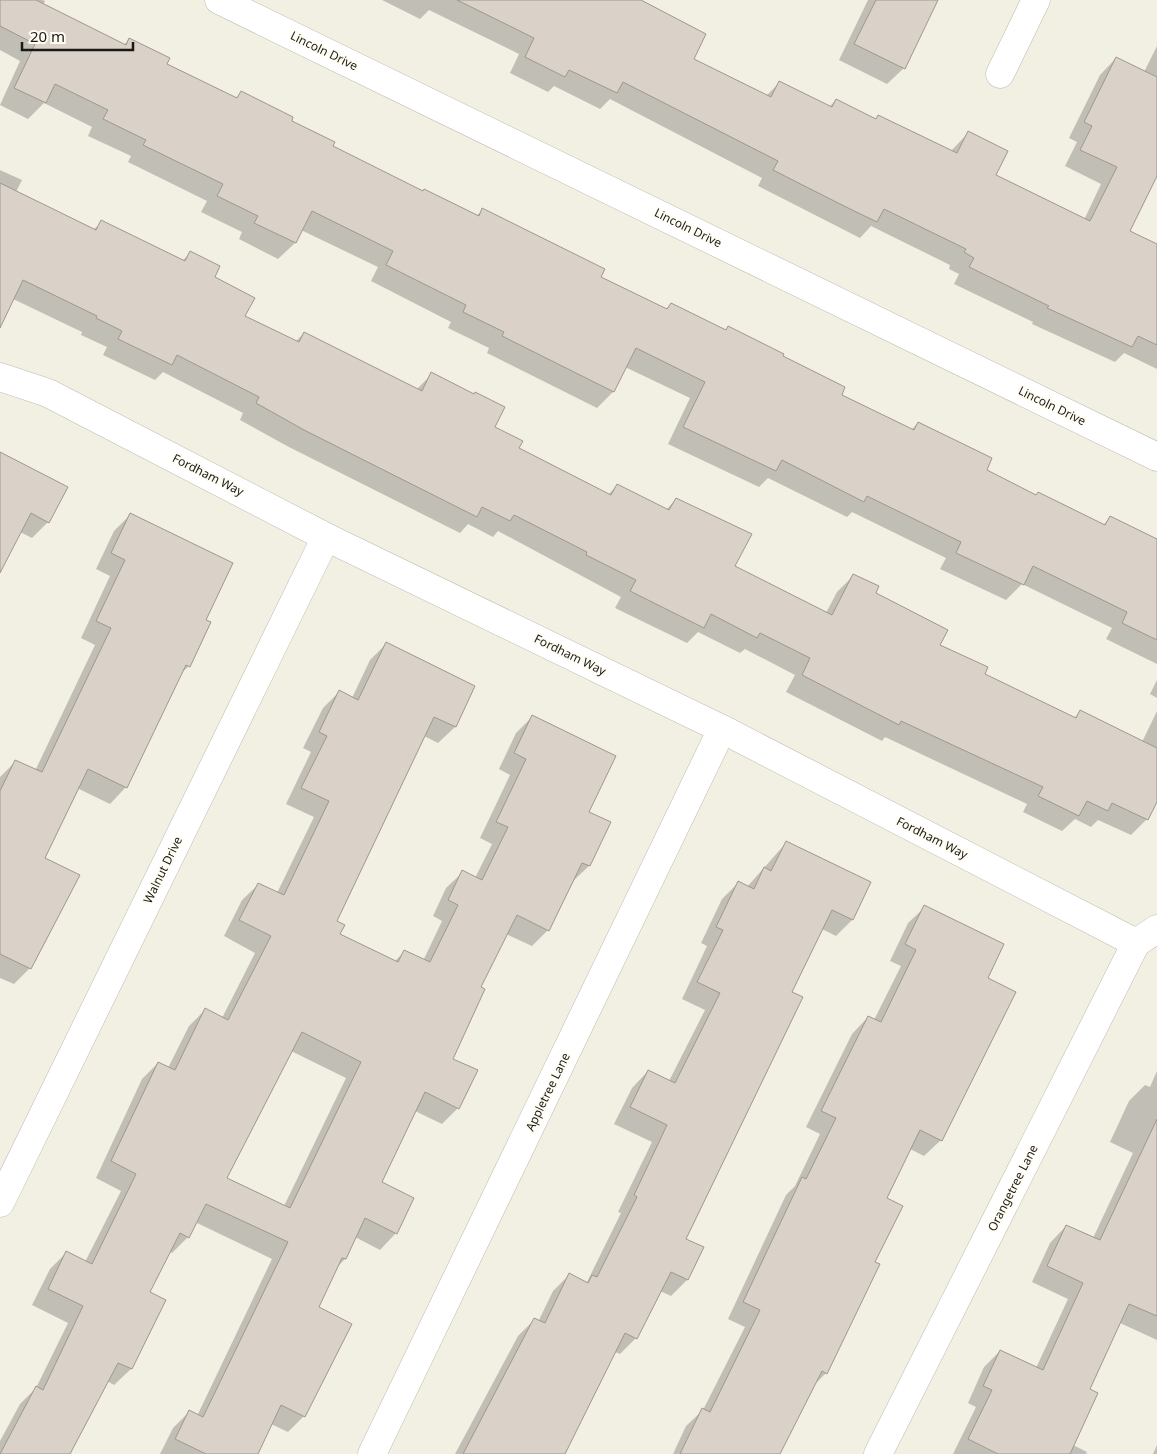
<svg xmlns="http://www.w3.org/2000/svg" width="1157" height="1454" font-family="'Noto Sans',sans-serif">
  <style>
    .shadow { fill: #0003; fill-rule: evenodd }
    .building { fill: #dad2c8; stroke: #9f978e; fill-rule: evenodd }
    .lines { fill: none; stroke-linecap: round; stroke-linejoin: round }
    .minor-casing { stroke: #bfbcb0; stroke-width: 29 }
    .minor { stroke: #fff; stroke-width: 28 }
    .labels { text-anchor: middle; stroke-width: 4; stroke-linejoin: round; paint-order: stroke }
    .street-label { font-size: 12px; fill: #1b1a16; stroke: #fffcf3 }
  </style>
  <rect width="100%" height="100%" fill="#f2efe3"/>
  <g class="shadow">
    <path d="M 0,0 L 43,0 L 45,1 L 43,5 L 124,45 L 129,39 L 166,65 L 235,99 L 241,93 L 331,147 L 423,192 L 476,216 L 483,210 L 599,277 L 665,310 L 671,304 L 725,331 L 728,327 L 781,357 L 840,396 L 911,430 L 918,423 L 985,471 L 1036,496 L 1103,525 L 1110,518 L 1157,541 L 1157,664 L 1106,639 L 1112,628 L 1022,584 L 1006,600 L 940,569 L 946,558 L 852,512 L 847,517 L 768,478 L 759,487 L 668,444 L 690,398 L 625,367 L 613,392 L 597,408 L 487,353 L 489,348 L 448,328 L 451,322 L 371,281 L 378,267 L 301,230 L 295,243 L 278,259 L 239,239 L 242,232 L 201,212 L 207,201 L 128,162 L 131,156 L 88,136 L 92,127 L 44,103 L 28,119 L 0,105 L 20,61 L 0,50 Z"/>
    <path d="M 382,0 L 638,0 L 692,60 L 766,96 L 779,83 L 829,107 L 836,100 L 875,120 L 879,116 L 951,151 L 968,133 L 994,175 L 1084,220 L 1101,184 L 1065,166 L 1077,142 L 1069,138 L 1100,75 L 1116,58 L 1144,72 L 1157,46 L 1157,173 L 1128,232 L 1157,246 L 1157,369 L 1124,353 L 1115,362 L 1032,324 L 1033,322 L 954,284 L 959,274 L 949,269 L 950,265 L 871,226 L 860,238 L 758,186 L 762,178 L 610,99 L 600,109 L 554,86 L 548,92 L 510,73 L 519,54 L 429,10 L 420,19 Z"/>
    <path d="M 868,0 L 937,0 L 904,68 L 887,84 L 839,60 Z"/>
    <path d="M 0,170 L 22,180 L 16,192 L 93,230 L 102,222 L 182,261 L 190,253 L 244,316 L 295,342 L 304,333 L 416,390 L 432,374 L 503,408 L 493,428 L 518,449 L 608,495 L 617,485 L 666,510 L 676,499 L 734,566 L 826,613 L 837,592 L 854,575 L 938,646 L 983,675 L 1074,718 L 1080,712 L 1142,742 L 1157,711 L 1157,799 L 1147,819 L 1131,835 L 1098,820 L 1091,827 L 1075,819 L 1062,831 L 1023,812 L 1027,804 L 885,737 L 882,741 L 786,692 L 795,675 L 745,649 L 740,653 L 698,632 L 687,643 L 615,608 L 621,597 L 498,531 L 493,537 L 468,524 L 460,533 L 287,446 L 240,420 L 243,413 L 163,372 L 155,380 L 103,355 L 107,347 L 81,335 L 82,332 L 9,297 L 0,304 Z"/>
    <path d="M 0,454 L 48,522 L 32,538 L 20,532 L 0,571 Z"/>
    <path d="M 130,515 L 204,620 L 189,666 L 179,675 L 126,787 L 110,804 L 77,788 L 43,859 L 30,968 L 14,984 L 0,978 L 0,777 L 16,761 L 35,771 L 95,645 L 81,638 L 110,576 L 96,569 L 114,531 Z"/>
    <path d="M 386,644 L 474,687 L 455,727 L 438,743 L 424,736 L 335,922 L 338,935 L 394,962 L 404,952 L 423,961 L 442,921 L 433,916 L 446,888 L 463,872 L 475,878 L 492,844 L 480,838 L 510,775 L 499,769 L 516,733 L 532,717 L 587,813 L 609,823 L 589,866 L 572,882 L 548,930 L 532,946 L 506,934 L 480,988 L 451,1059 L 458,1108 L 442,1124 L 415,1111 L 380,1183 L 396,1233 L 380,1250 L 355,1237 L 345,1259 L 336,1268 L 317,1308 L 304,1416 L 288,1432 L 271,1424 L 256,1454 L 160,1454 L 173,1428 L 189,1412 L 197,1416 L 272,1259 L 195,1222 L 188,1237 L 172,1253 L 169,1251 L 148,1293 L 164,1300 L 131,1369 L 114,1385 L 107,1381 L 69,1454 L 0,1454 L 0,1441 L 20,1404 L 36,1388 L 68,1323 L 32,1305 L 50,1269 L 66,1253 L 85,1262 L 121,1191 L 96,1178 L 142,1079 L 158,1063 L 168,1068 L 189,1026 L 205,1010 L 222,1018 L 255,953 L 224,936 L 242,900 L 259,884 L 277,893 L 314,817 L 286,804 L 311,752 L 303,748 L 323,708 L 339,692 L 352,698 L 370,660 ZM 291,1051 L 346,1078 L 284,1206 L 226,1179 Z"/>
    <path d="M 1157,680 L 1157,698 L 1150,694 Z"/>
    <path d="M 786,843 L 870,883 L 852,920 L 836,936 L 822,929 L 791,993 L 685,1239 L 687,1280 L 671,1296 L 660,1291 L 636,1338 L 620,1354 L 615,1352 L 563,1454 L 455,1454 L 518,1336 L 534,1320 L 538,1322 L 553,1291 L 569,1275 L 586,1283 L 587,1282 L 621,1213 L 618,1212 L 652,1142 L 614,1124 L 632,1088 L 648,1071 L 669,1081 L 705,1010 L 682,999 L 707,946 L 701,943 L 722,899 L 738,883 L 747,887 Z"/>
    <path d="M 925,907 L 986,979 L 941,1140 L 924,1156 L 910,1149 L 886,1199 L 873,1262 L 826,1373 L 812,1387 L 778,1454 L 673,1454 L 686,1426 L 703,1410 L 745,1327 L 728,1319 L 786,1195 L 795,1186 L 820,1134 L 806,1127 L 852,1034 L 868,1017 L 874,1020 L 901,966 L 890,961 L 908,923 Z"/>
    <path d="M 1157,1071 L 1157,1340 L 1120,1323 L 1088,1389 L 1073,1445 L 1087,1452 L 1086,1454 L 953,1454 L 976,1407 L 968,1403 L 984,1367 L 1000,1351 L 1036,1368 L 1068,1299 L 1032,1282 L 1050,1243 L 1066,1226 L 1093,1238 L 1133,1153 L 1110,1142 L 1129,1101 L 1145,1085 L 1150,1087 Z"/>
    <path d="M 1157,1445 L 1157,1454 L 1153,1454 Z"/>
  </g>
  <g class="building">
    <path d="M 0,0 L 36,0 L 126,45 L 129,38 L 170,58 L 167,64 L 237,98 L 241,91 L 293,117 L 292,121 L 335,142 L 333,146 L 423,191 L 424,189 L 479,216 L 482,208 L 605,269 L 601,277 L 667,309 L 671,303 L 726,330 L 728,326 L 784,354 L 783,356 L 845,387 L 842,395 L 914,430 L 918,422 L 992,458 L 987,470 L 1036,495 L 1038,492 L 1105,525 L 1110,516 L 1157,539 L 1157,640 L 1122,623 L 1127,612 L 1033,566 L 1024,585 L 956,553 L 961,542 L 867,496 L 864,502 L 782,460 L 776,471 L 683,427 L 705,382 L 636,348 L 614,392 L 502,336 L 504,332 L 463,312 L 466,305 L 386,265 L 393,251 L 312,211 L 296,243 L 254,223 L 258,216 L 217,196 L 223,184 L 143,145 L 146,140 L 103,119 L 108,110 L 55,84 L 46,103 L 14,88 L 35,44 L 0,26 Z"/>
    <path d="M 457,0 L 641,0 L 706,34 L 694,59 L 771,97 L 779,81 L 832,107 L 836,99 L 876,119 L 878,115 L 957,153 L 968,131 L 1008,151 L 996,175 L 1090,221 L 1117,167 L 1080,150 L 1092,126 L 1084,122 L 1116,57 L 1157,77 L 1157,176 L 1130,231 L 1157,244 L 1157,345 L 1138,336 L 1132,347 L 1047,308 L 1049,306 L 969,267 L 974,258 L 964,252 L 966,249 L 884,209 L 877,222 L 844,206 L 773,170 L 778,161 L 623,82 L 617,93 L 569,70 L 565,77 L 525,57 L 534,38 Z"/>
    <path d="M 876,0 L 938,0 L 905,69 L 854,44 Z"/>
    <path d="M 0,183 L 96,230 L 101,220 L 185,261 L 190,251 L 220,266 L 215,277 L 255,298 L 245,316 L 299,342 L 304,332 L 422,391 L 431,372 L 474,394 L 475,392 L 505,407 L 495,427 L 523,441 L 519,448 L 611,495 L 617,484 L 669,510 L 676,498 L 752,534 L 735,566 L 832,615 L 853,574 L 879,586 L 876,593 L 948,630 L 940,645 L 988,667 L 985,674 L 1076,718 L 1080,710 L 1157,748 L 1157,802 L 1148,820 L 1112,803 L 1108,811 L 1087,801 L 1079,816 L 1038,796 L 1043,787 L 901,721 L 899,725 L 802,675 L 810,658 L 760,633 L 757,638 L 711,614 L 704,628 L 630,591 L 636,580 L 586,555 L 587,552 L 514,515 L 510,521 L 482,507 L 477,517 L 304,430 L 256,403 L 259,397 L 177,355 L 172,365 L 118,339 L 122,331 L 96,318 L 97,316 L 23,280 L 0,328 Z"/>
    <path d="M 0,452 L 68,487 L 49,523 L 31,513 L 0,573 Z"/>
    <path d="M 130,513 L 233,563 L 206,620 L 211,622 L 190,667 L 186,665 L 127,788 L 88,769 L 45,858 L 80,875 L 31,969 L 0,954 L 0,791 L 15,760 L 42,772 L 111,628 L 96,621 L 125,560 L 111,553 Z"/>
    <path d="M 386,642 L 475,686 L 456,727 L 434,717 L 337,921 L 345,925 L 340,934 L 398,962 L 404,950 L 430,962 L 458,905 L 448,900 L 462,870 L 482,880 L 508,827 L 496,822 L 526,759 L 514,753 L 532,715 L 616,756 L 589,812 L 611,822 L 590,866 L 582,863 L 549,931 L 517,915 L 481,987 L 485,989 L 453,1059 L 478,1070 L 459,1109 L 425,1092 L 382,1182 L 414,1198 L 397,1234 L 365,1218 L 346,1259 L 342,1258 L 319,1307 L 352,1324 L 305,1417 L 281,1405 L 258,1454 L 206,1454 L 175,1439 L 189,1410 L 203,1417 L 288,1242 L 206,1204 L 189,1238 L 180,1233 L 150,1292 L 166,1300 L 132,1369 L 118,1363 L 70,1454 L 0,1454 L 36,1386 L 43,1390 L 83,1306 L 48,1289 L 66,1251 L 92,1264 L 136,1174 L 111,1161 L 158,1062 L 175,1070 L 205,1008 L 228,1020 L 271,936 L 239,920 L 258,883 L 284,895 L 329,801 L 301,788 L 327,736 L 319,732 L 339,690 L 358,700 ZM 302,1032 L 361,1062 L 290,1208 L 227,1178 Z"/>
    <path d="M 786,841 L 871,882 L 853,920 L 832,910 L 792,992 L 803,997 L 686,1239 L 704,1247 L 688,1280 L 671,1272 L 637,1339 L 625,1333 L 565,1454 L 463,1454 L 534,1318 L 545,1323 L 569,1273 L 588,1283 L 592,1275 L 597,1277 L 637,1197 L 634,1195 L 667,1125 L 630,1107 L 648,1070 L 675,1083 L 720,993 L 697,982 L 723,930 L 716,927 L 738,881 L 754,889 L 764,867 L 771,871 Z"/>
    <path d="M 924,905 L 1004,944 L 988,978 L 1016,992 L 942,1141 L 920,1130 L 887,1198 L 903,1206 L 875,1262 L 880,1264 L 827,1374 L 822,1371 L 780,1454 L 680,1454 L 702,1408 L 710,1412 L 760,1310 L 743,1302 L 802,1177 L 806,1179 L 836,1118 L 821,1111 L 868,1016 L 881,1022 L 916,950 L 905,944 Z"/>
    <path d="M 1157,1119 L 1157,1316 L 1129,1304 L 1090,1389 L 1098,1393 L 1070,1454 L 998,1454 L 968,1439 L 992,1390 L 983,1386 L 1000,1350 L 1043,1370 L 1083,1283 L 1047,1266 L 1066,1225 L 1100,1240 Z"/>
  </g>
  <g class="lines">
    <defs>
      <g id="minor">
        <path d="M 219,0 L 1157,457"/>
        <path d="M 1000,74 L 1036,0"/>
        <path d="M 0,377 L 48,393 L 326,537 L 722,729 L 1136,943"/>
        <path d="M 0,1203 L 326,537"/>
        <path d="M 372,1454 L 722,729"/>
        <path d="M 878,1454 L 1136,943 L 1157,929"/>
      </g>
    </defs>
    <use href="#minor" class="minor-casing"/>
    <use href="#minor" class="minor"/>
  </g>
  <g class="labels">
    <g class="street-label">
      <text transform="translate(324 51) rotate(26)" y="4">Lincoln Drive</text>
      <text transform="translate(688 228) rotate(26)" y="4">Lincoln Drive</text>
      <text transform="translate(1052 406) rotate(26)" y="4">Lincoln Drive</text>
      <text transform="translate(208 475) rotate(27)" y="4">Fordham Way</text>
      <text transform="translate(570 655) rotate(26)" y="4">Fordham Way</text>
      <text transform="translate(932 838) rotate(27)" y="4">Fordham Way</text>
      <text transform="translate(163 870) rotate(-64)" y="4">Walnut Drive</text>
      <text transform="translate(548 1092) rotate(-64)" y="4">Appletree Lane</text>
      <text transform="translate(1013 1188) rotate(-63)" y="4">Orangetree Lane</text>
    </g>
  </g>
  <path d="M22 42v8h111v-8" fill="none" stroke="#1b1a16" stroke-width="2.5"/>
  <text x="30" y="42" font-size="15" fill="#1b1a16" stroke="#fffcf3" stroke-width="4" paint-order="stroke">20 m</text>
</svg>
